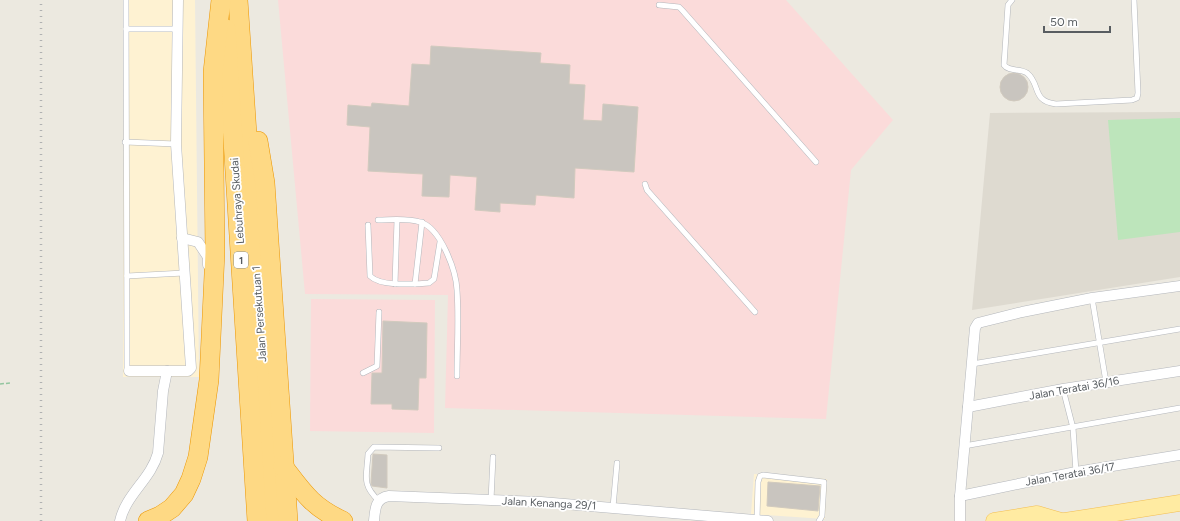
<svg xmlns="http://www.w3.org/2000/svg" width="1180" height="521" font-family="Figtree,sans-serif">
  <style>
    .commercial { fill: #fef2d2 }
    .education { fill: #dedad0 }
    .medical { fill: #fbdbda }
    .green { fill: #bde5bb }
    .building { fill: #c9c5bf; stroke: #d1cabe }
    .lines { fill: none; stroke-linecap: round; stroke-linejoin: round }
    .lane-casing { stroke: #b3b6bb; stroke-width: 6 }
    .street-casing { stroke: #b3b6bb; stroke-width: 11 }
    .primary-casing { stroke: #f3be52; stroke-width: 17 }
    .highway-casing { stroke: #ec9600; stroke-width: 20 }
    .path { stroke: #94c6a0; stroke-width: 1.5; stroke-dasharray: 4 2; stroke-linecap: butt }
    .lane { stroke: #fff; stroke-width: 5 }
    .street { stroke: #fff; stroke-width: 10 }
    .primary { stroke: #ffeba2; stroke-width: 16 }
    .highway { stroke: #fed984; stroke-width: 19 }
    .rail { stroke: #b1b2b2; stroke-width: 2.5; stroke-dasharray: 1 5; stroke-linecap: butt }
    .labels { text-anchor: middle; stroke-width: 3.5; stroke-linejoin: round; paint-order: stroke }
    .shield { fill: #fff; stroke: #8a8e90; stroke-width: 1 }
    .shield-label { font-size: 10px; font-weight: bold; fill: #585d61 }
    .street-label { font-size: 11px; fill: #585d61; stroke: #fff }
  </style>
  <rect width="100%" height="100%" fill="#ece9e0"/>
  <g class="commercial">
    <path d="M 124,0 L 195,0 L 199,377 L 123,377 Z"/>
    <path d="M 754,474 L 827,479 L 825,519 L 751,514 Z"/>
  </g>
  <path class="education" d="M 1180,112 L 1180,277 L 972,310 L 990,113 Z"/>
  <g class="medical">
    <path d="M 278,0 L 786,0 L 893,120 L 851,170 L 826,419 L 445,408 L 448,295 L 305,294 Z"/>
    <path d="M 311,299 L 435,300 L 434,433 L 310,431 Z"/>
  </g>
  <path class="green" d="M 1180,118 L 1180,232 L 1118,240 L 1108,120 Z"/>
  <g class="building">
    <path d="M 431,46 L 541,53 L 540,63 L 570,65 L 569,84 L 585,85 L 583,120 L 602,121 L 603,104 L 638,107 L 634,172 L 575,168 L 574,198 L 536,195 L 535,205 L 500,203 L 500,212 L 475,210 L 477,177 L 450,175 L 449,197 L 422,196 L 423,174 L 368,171 L 370,127 L 347,125 L 348,105 L 371,107 L 372,103 L 409,106 L 412,64 L 430,65 Z"/>
    <circle cx="1014" cy="87" r="14"/>
    <path d="M 383,321 L 427,323 L 426,378 L 419,378 L 418,410 L 392,409 L 392,404 L 371,404 L 372,373 L 382,373 Z"/>
    <path d="M 373,454 L 387,455 L 387,488 L 372,486 L 371,483 Z"/>
    <path d="M 768,482 L 820,486 L 818,511 L 767,506 Z"/>
  </g>
  <g class="lines">
    <defs>
      <g id="lane">
        <path d="M 126,0 L 127,369 L 129,371"/>
        <path d="M 1012,0 L 1008,5 L 1004,65 C 1009,72 1020,68 1027,73 C 1041,84 1031,101 1056,104 L 1132,100 L 1137,98 L 1138,93 L 1134,0"/>
        <path d="M 659,5 L 679,7 L 682,10 L 816,162"/>
        <path d="M 126,29 L 177,29"/>
        <path d="M 125,142 L 176,144"/>
        <path d="M 645,184 L 647,190 L 755,312"/>
        <path d="M 378,220 C 391,220 407,218 420,222 C 441,228 456,271 457,290 C 459,319 457,348 457,376"/>
        <path d="M 368,225 L 370,276 C 381,287 413,284 429,283 L 434,279 L 440,242"/>
        <path d="M 127,276 L 184,273"/>
        <path d="M 395,284 L 397,220"/>
        <path d="M 415,284 L 422,222"/>
        <path d="M 1092,298 L 1106,382"/>
        <path d="M 972,364 L 1180,329"/>
        <path d="M 363,373 L 377,366 L 379,312"/>
        <path d="M 1063,389 L 1073,428 L 1076,472"/>
        <path d="M 964,446 L 1180,408"/>
        <path d="M 491,500 L 493,457"/>
        <path d="M 379,501 C 361,484 367,476 368,454 L 374,447 L 439,448"/>
        <path d="M 613,507 L 617,463"/>
        <path d="M 757,520 L 758,482 L 760,476 L 763,475 L 824,482 L 822,516 L 819,521"/>
      </g>
      <g id="street">
        <path d="M 182,238 L 198,242 L 208,257 L 208,265"/>
        <path d="M 129,371 L 188,371 L 191,368 L 176,144 L 178,0"/>
        <path d="M 968,407 L 1063,389 L 1180,371"/>
        <path d="M 960,496 L 1076,472 L 1180,455"/>
        <path d="M 120,521 C 126,494 151,479 158,453 L 163,391 L 167,371"/>
        <path d="M 374,521 C 375,510 375,498 389,496 L 541,502 L 768,521"/>
        <path d="M 960,521 L 960,496 L 975,328 L 978,323 L 1022,312 L 1092,298 L 1180,286"/>
      </g>
      <g id="primary">
        <path d="M 994,521 L 1037,514 L 1061,521"/>
        <path d="M 1065,521 L 1180,503"/>
      </g>
      <g id="highway">
        <path d="M 238,0 L 273,521"/>
        <path d="M 226,29 L 257,521"/>
        <path d="M 258,141 L 265,183 L 288,521"/>
        <path d="M 283,466 C 303,492 312,507 343,521"/>
        <path d="M 148,521 L 160,516 L 172,508 L 184,494 L 191,479 L 198,457 L 209,380 L 215,253 L 213,72 L 221,0"/>
      </g>
    </defs>
    <use href="#lane" class="lane-casing"/>
    <use href="#street" class="street-casing"/>
    <use href="#primary" class="primary-casing"/>
    <use href="#highway" class="highway-casing"/>
    <path class="path" d="M 0,384 L 10,383"/>
    <use href="#lane" class="lane"/>
    <use href="#street" class="street"/>
    <use href="#primary" class="primary"/>
    <use href="#highway" class="highway"/>
    <path class="rail" d="M 41,521 L 41,0"/>
  </g>
  <g class="labels">
    <rect class="shield" x="234" y="252" width="14" height="16" rx="3"/>
    <g class="shield-label">
      <text x="241" y="264">1</text>
    </g>
    <g class="street-label">
      <text transform="translate(237 201) rotate(-94)" y="4">Lebuhraya Skudai</text>
      <text transform="translate(259 314) rotate(-94)" y="4">Jalan Persekutuan 1</text>
      <text transform="translate(1074 388) rotate(-10)" y="4">Jalan Teratai 36/16</text>
      <text transform="translate(1070 474) rotate(-10)" y="4">Jalan Teratai 36/17</text>
      <text transform="translate(549 503) rotate(3)" y="4">Jalan Kenanga 29/1</text>
    </g>
  </g>
  <path d="M1044 26v6h66v-6" fill="none" stroke="#585d61" stroke-width="2"/>
  <text x="1050" y="26" font-size="12" fill="#585d61" stroke="#ffffff" stroke-width="3" paint-order="stroke">50 m</text>
</svg>
